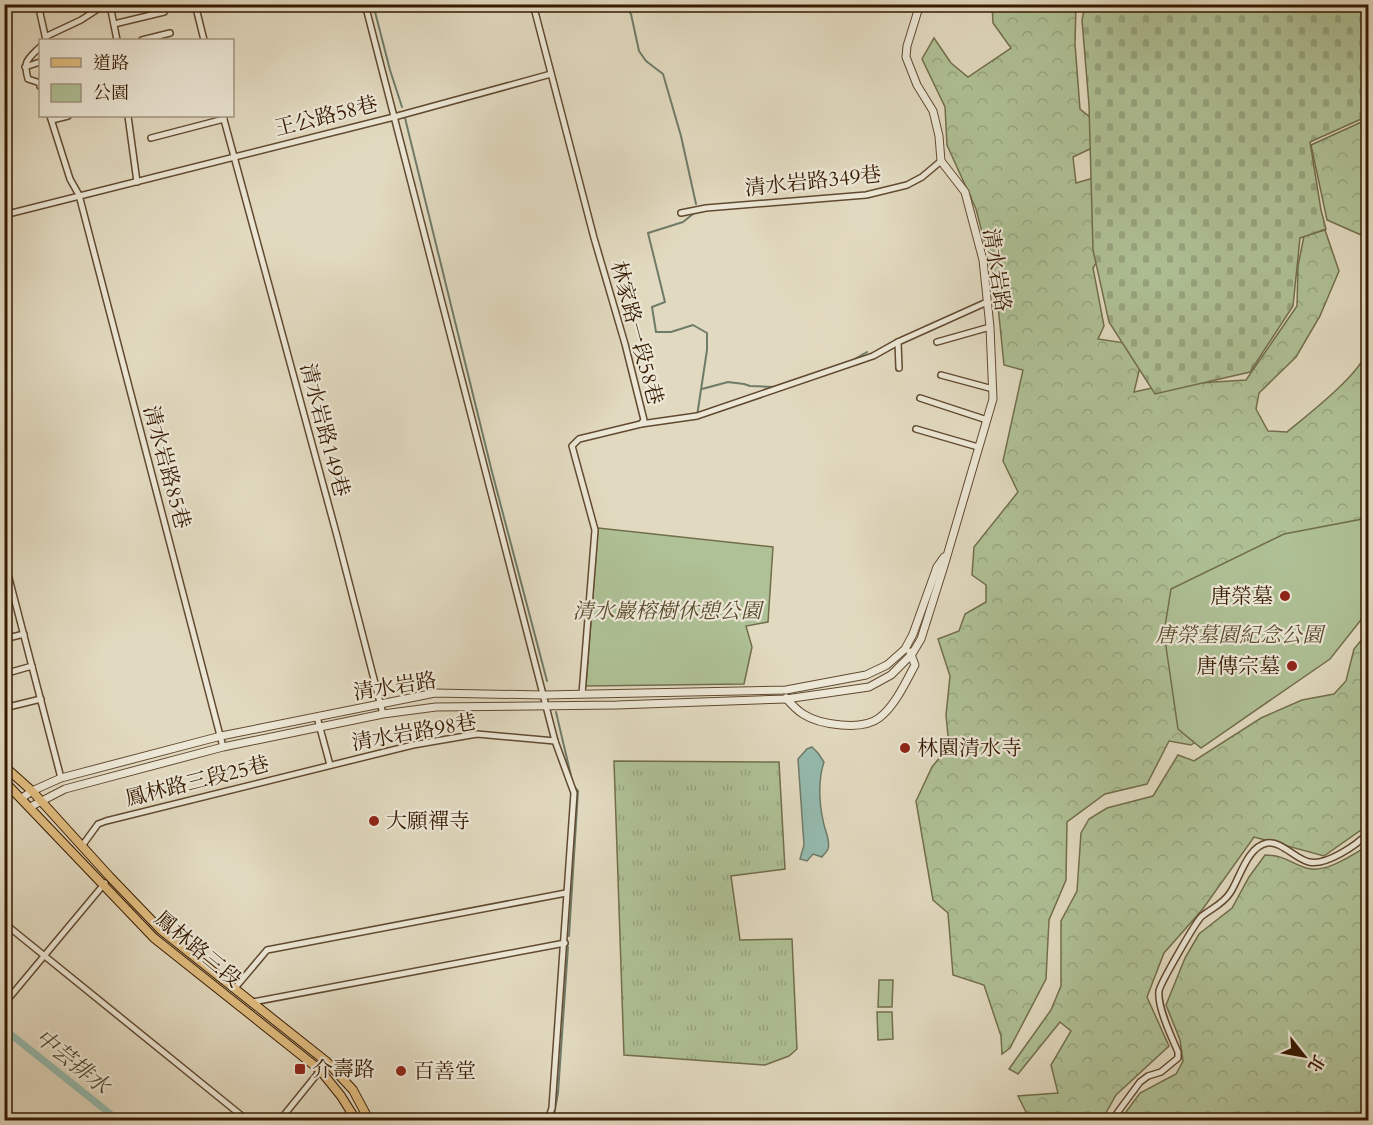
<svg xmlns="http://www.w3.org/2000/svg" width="1373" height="1125" font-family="Cardo,'Noto Serif TC',serif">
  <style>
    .grass { fill: url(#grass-tufts); stroke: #726e4b; stroke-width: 1.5 }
    .forest { fill: url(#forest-crowns); stroke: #726e4b; stroke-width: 1.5 }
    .cemetery { fill: url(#cemetery-stones); stroke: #726e4b; stroke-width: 1.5 }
    .green { fill: #afc196; stroke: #726e4b; stroke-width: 1.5 }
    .water { fill: #95bbaf; stroke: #6f7b69; stroke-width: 1.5 }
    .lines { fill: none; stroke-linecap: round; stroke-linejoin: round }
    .stream { stroke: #6f7b69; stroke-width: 2 }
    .canal { stroke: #95bbaf; stroke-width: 7 }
    .minor-casing { stroke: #614a30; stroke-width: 8 }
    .tertiary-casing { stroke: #614a30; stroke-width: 9 }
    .primary-casing { stroke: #361a00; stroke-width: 10 }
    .minor { stroke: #ece7d6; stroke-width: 5 }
    .tertiary { stroke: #ece7d6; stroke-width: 7 }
    .primary { stroke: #e1bd80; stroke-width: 8 }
    .poi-dot { fill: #8f2418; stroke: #ece7d6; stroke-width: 2 }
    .labels { text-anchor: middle; stroke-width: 4.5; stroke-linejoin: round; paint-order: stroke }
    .street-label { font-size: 21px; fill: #361a00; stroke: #ece7d6 }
    .poi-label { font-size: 21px; fill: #361a00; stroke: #ece7d6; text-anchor: start }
    .park-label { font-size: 21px; font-style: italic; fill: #5a4c2d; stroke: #ece7d6 }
    .water-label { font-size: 22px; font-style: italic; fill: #524a35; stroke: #ece7d6 }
  </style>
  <defs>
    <pattern id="grass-tufts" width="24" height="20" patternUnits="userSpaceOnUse" patternTransform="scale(1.5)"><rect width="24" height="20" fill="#afc196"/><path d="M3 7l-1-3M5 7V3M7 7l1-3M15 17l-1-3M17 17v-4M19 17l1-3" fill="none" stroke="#97a580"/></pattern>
    <pattern id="forest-crowns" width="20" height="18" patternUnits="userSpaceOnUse" patternTransform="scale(1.5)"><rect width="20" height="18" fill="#afc196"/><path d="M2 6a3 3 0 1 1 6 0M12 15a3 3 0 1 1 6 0" fill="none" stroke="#97a580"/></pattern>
    <pattern id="cemetery-stones" width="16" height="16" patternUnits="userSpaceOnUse" patternTransform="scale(1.5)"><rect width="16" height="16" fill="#afc196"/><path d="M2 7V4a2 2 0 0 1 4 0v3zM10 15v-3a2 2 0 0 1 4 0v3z" fill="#97a580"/></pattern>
  </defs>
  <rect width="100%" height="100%" fill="#e2dac0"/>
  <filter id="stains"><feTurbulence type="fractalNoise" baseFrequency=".00333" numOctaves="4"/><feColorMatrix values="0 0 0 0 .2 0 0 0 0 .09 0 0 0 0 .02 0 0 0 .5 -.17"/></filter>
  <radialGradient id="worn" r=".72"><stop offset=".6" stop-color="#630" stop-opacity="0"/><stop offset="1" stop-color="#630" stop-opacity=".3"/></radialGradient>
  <path class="grass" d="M 614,761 L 779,762 L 785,869 L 731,876 L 740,940 L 792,939 L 797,1049 L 789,1056 L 765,1065 L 624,1055 Z"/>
  <g class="forest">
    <path d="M 992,5 L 1076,5 L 1075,44 L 1080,109 L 1106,130 L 1109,140 L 1073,157 L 1076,183 L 1121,170 L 1114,233 L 1093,268 L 1104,326 L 1098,339 L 1145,346 L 1134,392 L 1166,385 L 1246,380 L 1297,306 L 1298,266 L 1304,236 L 1325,230 L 1339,271 L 1320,316 L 1296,357 L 1259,393 L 1256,409 L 1268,431 L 1287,432 C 1305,417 1368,369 1368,346 C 1368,326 1359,295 1368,278 L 1368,606 L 1261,698 L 1191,745 L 1169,741 L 1147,784 L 1105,794 L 1067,822 L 1066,880 L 1049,920 L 1046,979 L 1010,1048 L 1002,1054 L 1001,1036 L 984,985 L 953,975 L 948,913 L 933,900 L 916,801 L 932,767 L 949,746 L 946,715 L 950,676 L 938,639 L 959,631 L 965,614 L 986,602 L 986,585 L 972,575 L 974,547 L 1018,492 L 1003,461 L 1023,370 L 1004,365 L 996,286 L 976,209 L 947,145 L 945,107 L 922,59 L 934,38 L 951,63 L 968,77 L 1011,48 L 993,23 Z"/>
    <path d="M 1368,119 L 1368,238 L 1327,220 L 1311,145 Z"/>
    <path d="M 1368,632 L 1368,825 L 1324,856 L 1254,837 L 1202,910 L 1164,953 L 1147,997 L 1169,1046 L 1116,1095 L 1102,1120 L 1030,1120 L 1018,1096 L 1058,1093 L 1051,1065 L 1071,1031 L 1060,1022 L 1018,1074 L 1009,1069 L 1051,1010 L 1061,986 L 1061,921 L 1077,891 L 1081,833 L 1089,819 L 1107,808 L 1153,796 L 1178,755 L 1194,761 L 1261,718 L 1302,700 L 1334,694 L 1346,681 L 1354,649 Z"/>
    <path d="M 1368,846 L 1368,1120 L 1120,1120 L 1140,1093 L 1176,1074 L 1183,1061 L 1180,1040 L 1166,1005 L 1185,958 L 1199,934 L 1232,908 L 1249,877 L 1265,855 C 1287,856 1288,862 1306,868 C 1326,874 1351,855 1368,846 Z"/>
  </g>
  <path class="cemetery" d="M 1085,5 L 1368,5 L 1368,116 L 1310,142 L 1321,210 L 1326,229 L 1300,238 L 1293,306 L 1250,372 L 1155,394 L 1109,322 L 1093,250 L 1089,105 L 1082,20 Z"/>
  <g class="green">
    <path d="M 1368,518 L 1368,611 L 1330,659 L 1201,748 L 1178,729 L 1164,633 L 1171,589 L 1284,534 Z"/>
    <path d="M 598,528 L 773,547 L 768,622 L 746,626 L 752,647 L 744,684 L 586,686 Z"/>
    <path d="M 879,980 L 893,980 L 892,1007 L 878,1007 Z"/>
    <path d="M 877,1012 L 892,1012 L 893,1039 L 878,1040 Z"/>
  </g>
  <path class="water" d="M 812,747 L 818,753 L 824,762 C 818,779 819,803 823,820 C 824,829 831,840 828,849 C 827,852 824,854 822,857 L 813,854 L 807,861 L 800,859 L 804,845 L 798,759 L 807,749 Z"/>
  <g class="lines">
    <g class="stream">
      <path d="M 373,4 L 390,70 L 402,107"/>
      <path d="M 624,4 L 631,14 L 639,51 L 646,61 L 663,74 L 681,136 L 696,204"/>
      <path d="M 405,118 L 492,472 L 547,681"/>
      <path d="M 693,214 L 683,222 L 648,233 L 665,302 L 652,307 L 656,332 L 671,332 L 693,325 L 707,333 L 707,350 L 697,416"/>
      <path d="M 851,361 L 867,352"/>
      <path d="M 702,389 L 728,382 L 744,384 L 750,386 L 775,387"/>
      <path d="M 556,712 L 572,780"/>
      <path d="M 569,936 L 578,791 L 573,785"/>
      <path d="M 553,1120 L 558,1093 L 568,947"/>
    </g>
    <path class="canal" d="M 4,1029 L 118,1120"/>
    <defs>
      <g id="minor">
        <path d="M 38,4 L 46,40"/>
        <path d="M 195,4 L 204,40"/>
        <path d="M 365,4 L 555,741 L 574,793 L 552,1108 L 548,1120"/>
        <path d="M 533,4 L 594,238 L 625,344 L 644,420 L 641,424 L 579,439 L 572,446 L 595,530 L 582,694"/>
        <path d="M 114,24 L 164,12"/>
        <path d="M 47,36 L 81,20 L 104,5 L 111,10 L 117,40"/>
        <path d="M 142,40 L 170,33"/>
        <path d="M 40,47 C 27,60 23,61 28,79 L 40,83 L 40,86"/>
        <path d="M 25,67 L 40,62"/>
        <path d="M 50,116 L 70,179 L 79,195 L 223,747"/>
        <path d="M 128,116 L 137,182"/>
        <path d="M 223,116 L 337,536 L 383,714"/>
        <path d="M 52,120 L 68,116"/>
        <path d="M 151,138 L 224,119"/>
        <path d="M 681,213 L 706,208 L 866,195 L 907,185 L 922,177 L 941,161"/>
        <path d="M 4,215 L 394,117 L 551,74"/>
        <path d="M 898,342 L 899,368"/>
        <path d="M 937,342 L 990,327"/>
        <path d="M 941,375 L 993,389"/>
        <path d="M 920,398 L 987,420"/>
        <path d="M 641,424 L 697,416 L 873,356 L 898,342 L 987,302"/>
        <path d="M 916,429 L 978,447"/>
        <path d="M 4,559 L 61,778"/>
        <path d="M 4,639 L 24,634"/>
        <path d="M 4,674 L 32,666"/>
        <path d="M 4,708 L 41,699"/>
        <path d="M 317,717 L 330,765"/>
        <path d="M 82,846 L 98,824 L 106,821 L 413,745 L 477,734 L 555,741"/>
        <path d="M 4,923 L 247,1120"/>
        <path d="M 235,988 L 267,950 L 566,893"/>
        <path d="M 253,1002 L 565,943"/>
        <path d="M 4,1004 L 105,883"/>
        <path d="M 280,1120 L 327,1062"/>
        <path d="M 1112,1120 L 1140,1082 L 1148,1076 L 1161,1072 L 1178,1058 L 1178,1052 C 1172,1038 1157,1007 1159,991 C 1160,984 1196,921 1202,916 C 1212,908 1223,904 1230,893 C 1240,878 1247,847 1267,843 C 1282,841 1295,859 1309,862 C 1326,866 1357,845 1368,833"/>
      </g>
      <g id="tertiary">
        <path d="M 786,698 C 791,704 797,710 803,714 C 820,725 862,731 879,718 C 895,706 905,683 915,665 L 910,652"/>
        <path d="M 22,798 L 32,791 L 61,778 L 221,736 L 435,693 L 544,695 L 786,690 L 866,675 L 887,665 L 905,649 L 913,634 L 937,567 L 944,557"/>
        <path d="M 30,807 L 65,789 L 223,747 L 383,714 L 436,707 L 617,705 L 786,699 L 869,687 L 891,675 L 912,654 L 921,639 L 944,566 L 993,399 L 990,327 L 983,260 L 970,211 L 965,192 L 941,161 L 939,136 L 933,111 L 917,85 L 906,57 L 907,46 L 920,4"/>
      </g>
      <g id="primary">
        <path d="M 4,766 L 32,791 L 110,877 L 161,930 L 327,1062 L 353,1090 L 369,1120"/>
        <path d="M 4,781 L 154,938 L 320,1070 L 341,1096 L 356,1120"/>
      </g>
    </defs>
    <use href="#minor" class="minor-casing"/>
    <use href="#tertiary" class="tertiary-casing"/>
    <use href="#primary" class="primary-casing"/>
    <use href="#minor" class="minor"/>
    <use href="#tertiary" class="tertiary"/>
    <use href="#primary" class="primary"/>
  </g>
  <g class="poi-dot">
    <circle cx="1285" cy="596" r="6"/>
    <circle cx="1292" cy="666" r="6"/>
    <circle cx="905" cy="748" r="6"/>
    <circle cx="374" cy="821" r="6"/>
    <rect x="294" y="1063" width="12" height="12" rx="3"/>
    <circle cx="401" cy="1071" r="6"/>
  </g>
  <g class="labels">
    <g class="street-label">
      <text transform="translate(326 116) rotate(-14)" y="7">王公路58巷</text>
      <text transform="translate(813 181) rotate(-6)" y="7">清水岩路349巷</text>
      <text transform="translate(997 270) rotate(81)" y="7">清水岩路</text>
      <text transform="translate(637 333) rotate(75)" y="7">林家路一段58巷</text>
      <text transform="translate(325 430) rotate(75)" y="7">清水岩路149巷</text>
      <text transform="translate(167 467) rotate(75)" y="7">清水岩路85巷</text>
      <text transform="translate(395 686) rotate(-9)" y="7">清水岩路</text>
      <text transform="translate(414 732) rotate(-10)" y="7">清水岩路98巷</text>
      <text transform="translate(197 781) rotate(-14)" y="7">鳳林路三段25巷</text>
      <text transform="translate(198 949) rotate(40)" y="7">鳳林路三段</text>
    </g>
    <g class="poi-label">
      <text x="1273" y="603" text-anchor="end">唐榮墓</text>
      <text x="1280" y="673" text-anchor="end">唐傳宗墓</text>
      <text x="917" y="755">林園清水寺</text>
      <text x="386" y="828">大願禪寺</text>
      <text x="312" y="1076">介壽路</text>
      <text x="413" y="1078">百善堂</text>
    </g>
    <g class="park-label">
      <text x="667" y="618">清水巖榕樹休憩公園</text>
      <text x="1239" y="642">唐榮墓園紀念公園</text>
    </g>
    <g class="water-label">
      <text transform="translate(73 1061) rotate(39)" y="8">中芸排水</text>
    </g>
  </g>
  <rect width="1373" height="1125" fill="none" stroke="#e2dac0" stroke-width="24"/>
  <rect x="6" y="6" width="1361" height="1113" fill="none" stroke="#361a00" stroke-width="3"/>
  <rect x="12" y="12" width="1349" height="1101" fill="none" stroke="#361a00" stroke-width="1.5"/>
  <rect x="39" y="39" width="195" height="78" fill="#ece7d6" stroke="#a39580" stroke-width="1.5"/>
  <rect x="51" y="58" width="30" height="9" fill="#e1bd80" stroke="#a39580" stroke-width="1.5"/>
  <text x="93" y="69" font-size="18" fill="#361a00">道路</text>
  <rect x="51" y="84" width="30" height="18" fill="#afc196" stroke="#a39580" stroke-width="1.5"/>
  <text x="93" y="99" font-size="18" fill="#361a00">公園</text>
  <g transform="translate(1304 1056) rotate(121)" stroke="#ece7d6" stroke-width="4.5" paint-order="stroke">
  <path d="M0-4.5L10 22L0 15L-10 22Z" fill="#361a00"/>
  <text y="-9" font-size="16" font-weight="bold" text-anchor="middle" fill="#361a00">北</text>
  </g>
  <rect width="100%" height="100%" filter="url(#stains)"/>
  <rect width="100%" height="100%" fill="url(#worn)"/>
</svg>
